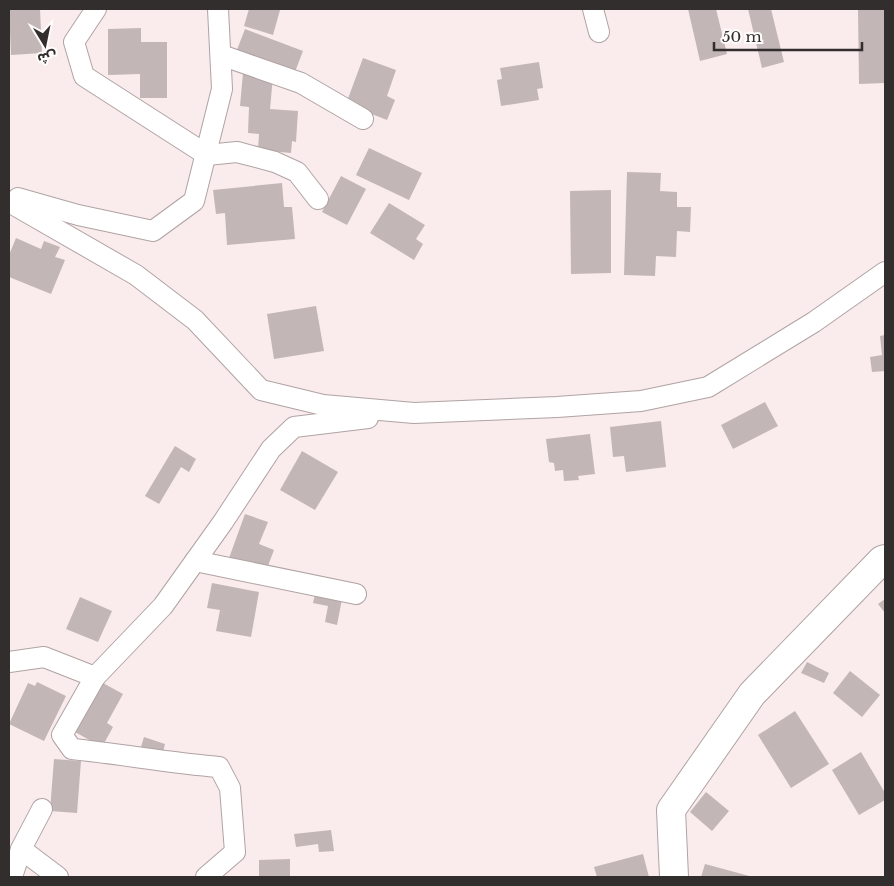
<svg xmlns="http://www.w3.org/2000/svg" width="894" height="886" font-family="'Libre Baskerville','Noto Sans Arabic',serif">
  <style>
    .building { fill: #c3b6b6 }
    .lines { fill: none; stroke-linecap: round; stroke-linejoin: round }
    .street-casing { stroke: #b0a3a4; stroke-width: 22 }
    .secondary-casing { stroke: #b0a3a4; stroke-width: 30 }
    .street { stroke: #fff; stroke-width: 20 }
    .secondary { stroke: #fff; stroke-width: 28 }
  </style>
  <rect width="100%" height="100%" fill="#faecec"/>
  <g class="building">
    <path d="M 9,9 L 40,9 L 42,53 L 11,55 Z"/>
    <path d="M 249,9 L 280,10 L 273,35 L 244,26 Z"/>
    <path d="M 688,9 L 716,9 L 727,54 L 700,61 Z"/>
    <path d="M 748,9 L 771,9 L 784,62 L 762,68 Z"/>
    <path d="M 858,9 L 885,9 L 885,83 L 859,84 Z"/>
    <path d="M 141,28 L 141,42 L 167,42 L 167,98 L 140,98 L 140,74 L 108,75 L 108,29 Z"/>
    <path d="M 245,29 L 303,51 L 293,77 L 235,55 Z"/>
    <path d="M 363,58 L 396,70 L 387,96 L 395,100 L 387,120 L 346,104 Z"/>
    <path d="M 539,62 L 543,88 L 537,89 L 539,100 L 501,106 L 497,80 L 502,79 L 500,68 Z"/>
    <path d="M 243,73 L 273,76 L 270,109 L 298,111 L 296,142 L 292,141 L 291,153 L 258,150 L 259,134 L 248,133 L 249,107 L 240,106 Z"/>
    <path d="M 369,148 L 422,173 L 409,200 L 356,175 Z"/>
    <path d="M 627,172 L 661,173 L 660,191 L 677,192 L 677,207 L 691,207 L 690,232 L 677,231 L 676,257 L 656,256 L 655,276 L 624,275 Z"/>
    <path d="M 341,176 L 366,189 L 347,225 L 322,212 Z"/>
    <path d="M 282,183 L 284,207 L 292,207 L 295,239 L 227,245 L 225,213 L 216,214 L 213,190 Z"/>
    <path d="M 611,190 L 611,273 L 571,274 L 570,191 Z"/>
    <path d="M 389,203 L 425,225 L 416,239 L 423,244 L 414,260 L 370,233 Z"/>
    <path d="M 16,238 L 41,249 L 44,241 L 60,247 L 55,257 L 65,260 L 51,294 L 9,277 L 9,255 Z"/>
    <path d="M 316,306 L 324,351 L 274,359 L 267,314 Z"/>
    <path d="M 885,335 L 885,371 L 872,372 L 870,357 L 882,355 L 880,336 Z"/>
    <path d="M 765,402 L 778,426 L 733,449 L 721,425 Z"/>
    <path d="M 661,421 L 666,467 L 626,472 L 624,456 L 613,457 L 610,427 Z"/>
    <path d="M 590,434 L 595,474 L 578,476 L 579,480 L 564,481 L 563,470 L 555,471 L 554,463 L 549,462 L 546,439 Z"/>
    <path d="M 175,446 L 196,459 L 189,472 L 181,467 L 159,504 L 145,496 Z"/>
    <path d="M 302,451 L 338,472 L 315,510 L 280,490 Z"/>
    <path d="M 245,514 L 268,522 L 259,544 L 274,550 L 266,571 L 229,558 Z"/>
    <path d="M 212,583 L 259,592 L 251,637 L 216,631 L 220,610 L 207,608 Z"/>
    <path d="M 315,594 L 342,599 L 337,625 L 325,622 L 328,606 L 313,603 Z"/>
    <path d="M 80,597 L 112,611 L 98,642 L 66,629 Z"/>
    <path d="M 885,599 L 885,613 L 878,604 Z"/>
    <path d="M 807,662 L 829,673 L 824,683 L 801,673 Z"/>
    <path d="M 850,671 L 880,695 L 862,717 L 833,693 Z"/>
    <path d="M 37,682 L 66,696 L 44,741 L 9,724 L 28,683 L 35,686 Z"/>
    <path d="M 103,683 L 123,694 L 107,723 L 113,727 L 102,747 L 75,732 Z"/>
    <path d="M 795,711 L 829,764 L 791,788 L 758,735 Z"/>
    <path d="M 144,737 L 165,744 L 162,756 L 140,750 Z"/>
    <path d="M 861,752 L 885,793 L 885,800 L 859,815 L 832,770 Z"/>
    <path d="M 54,759 L 81,761 L 77,813 L 50,811 Z"/>
    <path d="M 706,792 L 729,811 L 712,831 L 690,812 Z"/>
    <path d="M 331,830 L 334,851 L 319,852 L 318,844 L 296,847 L 294,834 Z"/>
    <path d="M 643,854 L 649,877 L 597,877 L 594,867 Z"/>
    <path d="M 290,859 L 290,877 L 259,877 L 259,860 Z"/>
    <path d="M 705,864 L 753,877 L 701,877 Z"/>
  </g>
  <g class="lines">
    <defs>
      <g id="street">
        <path d="M 96,9 L 74,42 L 84,76 L 207,155 L 237,152 L 275,162 L 297,172 L 318,199"/>
        <path d="M 593,9 L 599,32"/>
        <path d="M 221,55 L 301,83 L 363,119"/>
        <path d="M 18,198 L 78,215 L 153,231 L 194,201 L 222,89 L 218,9"/>
        <path d="M 9,202 L 136,275 L 195,320 L 261,390 L 323,405 L 414,413 L 557,407 L 641,401 L 708,387 L 814,322 L 885,272"/>
        <path d="M 195,561 L 356,594"/>
        <path d="M 9,662 L 44,657 L 95,677 L 163,606 L 223,522 L 271,449 L 294,427 L 368,418"/>
        <path d="M 95,677 L 62,735 L 72,749 C 121,754 170,763 219,767 L 230,788 L 235,852 L 206,877"/>
        <path d="M 21,849 L 42,809"/>
        <path d="M 12,877 L 21,849 L 58,877"/>
      </g>
      <path id="secondary" d="M 674,877 L 671,810 L 752,694 L 882,560 L 885,559"/>
    </defs>
    <use href="#street" class="street-casing"/>
    <use href="#secondary" class="secondary-casing"/>
    <use href="#street" class="street"/>
    <use href="#secondary" class="secondary"/>
  </g>
  <rect width="894" height="886" fill="none" stroke="#332e2e" stroke-width="20"/>
  <g transform="translate(45 45) rotate(170)" stroke="#fffcfc" stroke-width="4" paint-order="stroke">
  <path d="M0-4L9 19L0 12L-9 19Z" fill="#332e2e"/>
  <text y="-8" font-size="14" font-weight="bold" text-anchor="middle" fill="#332e2e">ش</text>
  </g>
  <path d="M714 42v8h148v-8" fill="none" stroke="#332e2e" stroke-width="2.5"/>
  <text x="722" y="42" font-size="15" fill="#332e2e" stroke="#fffcfc" stroke-width="4" paint-order="stroke">50 m</text>
</svg>
